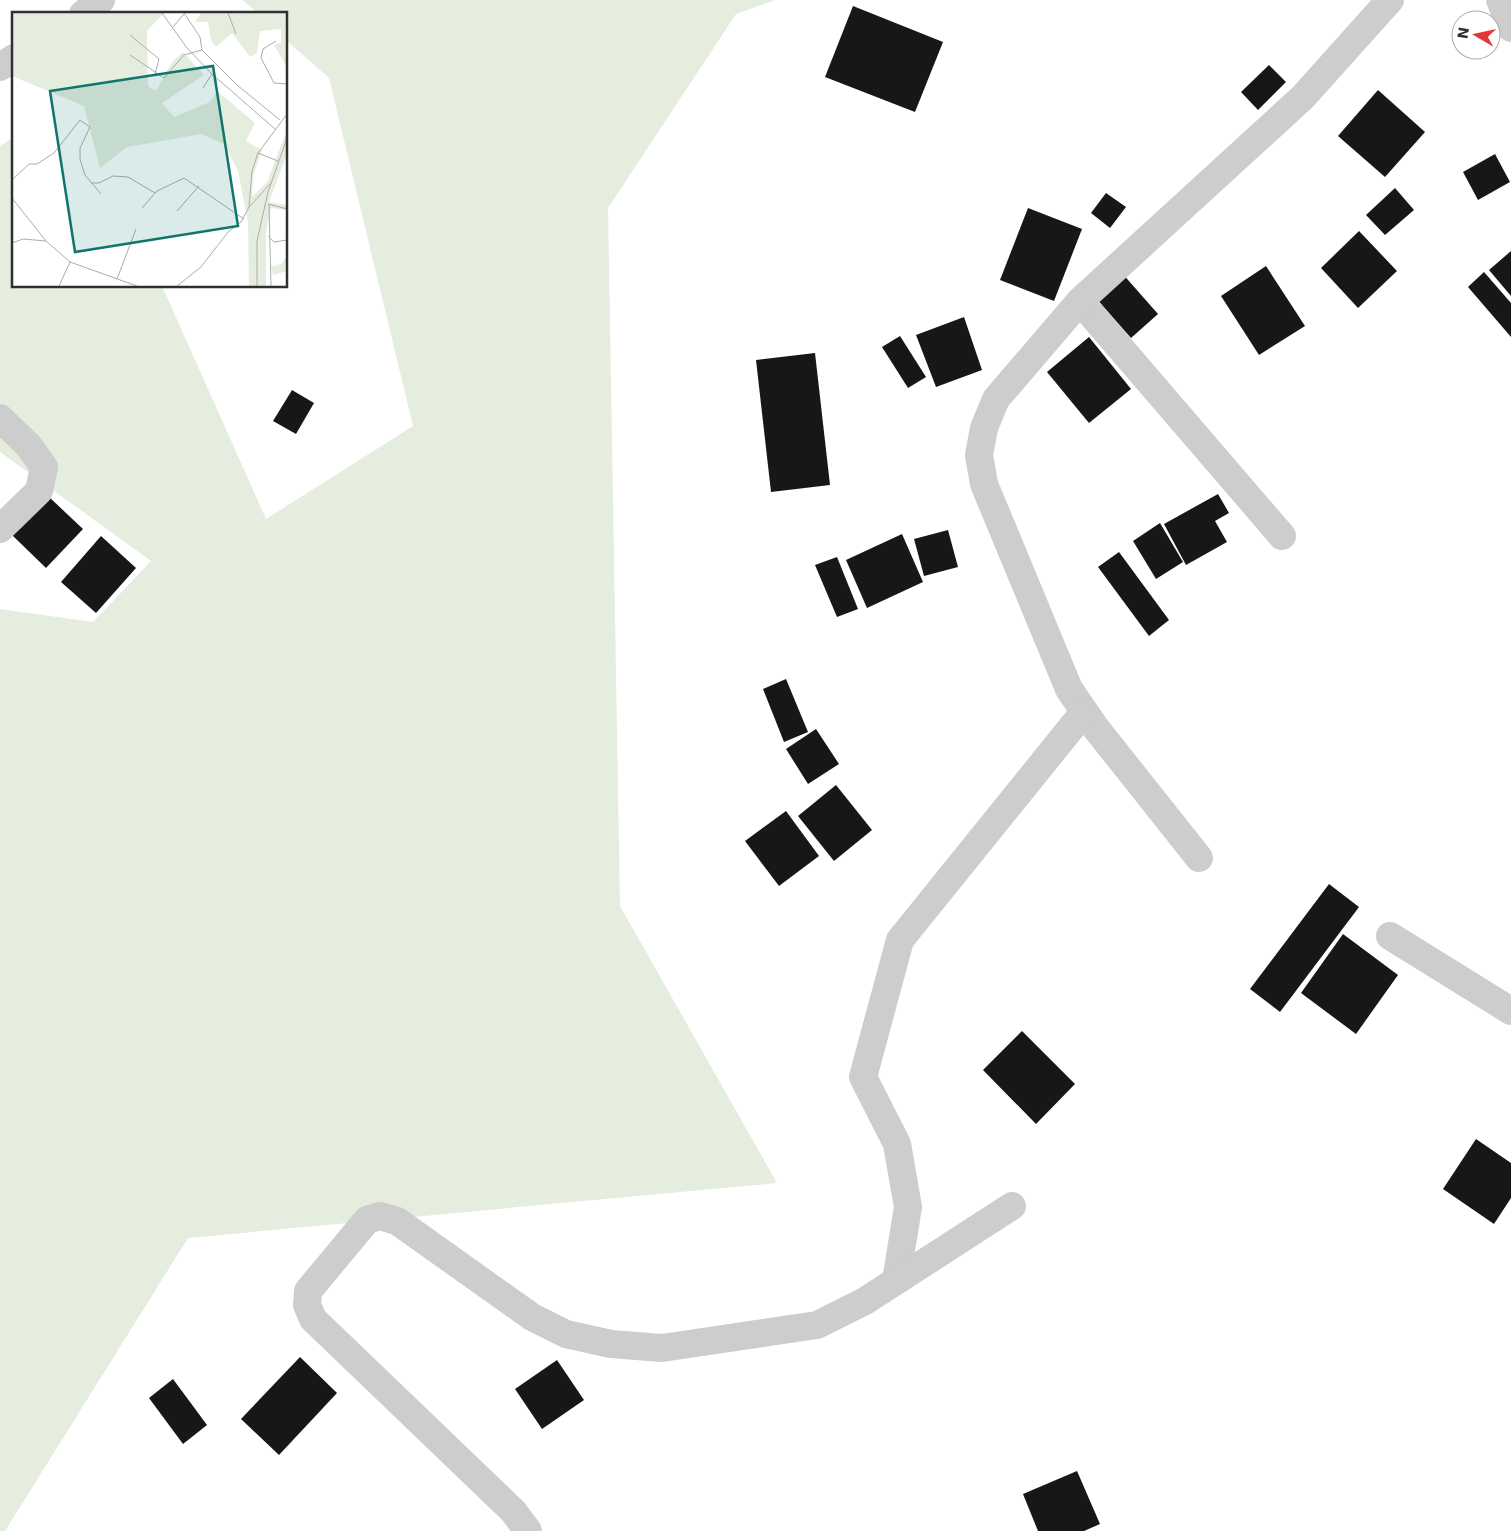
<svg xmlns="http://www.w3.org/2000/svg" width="1511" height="1531" font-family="'DejaVu Sans',sans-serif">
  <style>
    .green { fill: #e5eddf }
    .building { fill: #171717 }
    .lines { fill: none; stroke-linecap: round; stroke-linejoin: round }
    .minor { stroke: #cdcdcd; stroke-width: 28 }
    .inset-road { fill: none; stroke: #acacac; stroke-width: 1 }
    .view { fill: #0f766e; fill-opacity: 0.15; stroke: #0f766e; stroke-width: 2.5 }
    .inset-edge { fill: none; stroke: #303030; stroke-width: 2.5 }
  </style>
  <rect width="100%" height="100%" fill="#fff"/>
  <path class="green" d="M 243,0 L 775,0 L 736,14 L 608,208 L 620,906 L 777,1183 L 188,1238 L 5,1531 L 0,1531 L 0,609 L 93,622 L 151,561 L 0,452 L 0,146 L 14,137 L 14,286 L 162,286 L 266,519 L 413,426 L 329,78 L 286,40 L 286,14 L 258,14 Z"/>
  <g class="building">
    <path d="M 853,6 L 943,42 L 915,112 L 825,77 Z"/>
    <path d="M 1269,65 L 1286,82 L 1258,110 L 1241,92 Z"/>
    <path d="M 1378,90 L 1425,132 L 1385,177 L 1338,136 Z"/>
    <path d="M 1495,154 L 1510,182 L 1478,200 L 1463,172 Z"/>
    <path d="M 1395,188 L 1414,210 L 1385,235 L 1366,215 Z"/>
    <path d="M 1106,193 L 1126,207 L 1110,228 L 1091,213 Z"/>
    <path d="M 1028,208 L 1082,229 L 1054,301 L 1000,280 Z"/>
    <path d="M 1359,231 L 1397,271 L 1358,308 L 1321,268 Z"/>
    <path d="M 1511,251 L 1511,296 L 1489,270 Z"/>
    <path d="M 1266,266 L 1305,326 L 1259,355 L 1221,296 Z"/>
    <path d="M 1121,272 L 1158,314 L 1131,338 L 1094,296 Z"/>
    <path d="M 1484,272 L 1511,303 L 1511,337 L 1468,287 Z"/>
    <path d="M 964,317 L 982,370 L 936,387 L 916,335 Z"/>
    <path d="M 900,336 L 926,377 L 908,388 L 882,347 Z"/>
    <path d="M 1089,337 L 1131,389 L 1089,423 L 1047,372 Z"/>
    <path d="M 815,353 L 830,485 L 771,492 L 756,360 Z"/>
    <path d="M 292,390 L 314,403 L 296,434 L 273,421 Z"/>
    <path d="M 1218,494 L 1229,513 L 1215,521 L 1227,542 L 1186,565 L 1164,524 Z"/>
    <path d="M 48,496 L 83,529 L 46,568 L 12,535 Z"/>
    <path d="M 1160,523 L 1183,562 L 1156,579 L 1133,541 Z"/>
    <path d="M 948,530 L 958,567 L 924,576 L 914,539 Z"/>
    <path d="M 902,534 L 923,582 L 867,608 L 846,560 Z"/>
    <path d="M 101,536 L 136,568 L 96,613 L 61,582 Z"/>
    <path d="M 1119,552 L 1169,620 L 1149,636 L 1098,567 Z"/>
    <path d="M 837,557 L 858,609 L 837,617 L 815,565 Z"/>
    <path d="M 786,679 L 808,732 L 784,742 L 763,689 Z"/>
    <path d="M 816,729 L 839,764 L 808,784 L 786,749 Z"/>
    <path d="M 836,785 L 872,830 L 834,861 L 798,816 Z"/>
    <path d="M 786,811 L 819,856 L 779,886 L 745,841 Z"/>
    <path d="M 1329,884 L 1359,907 L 1280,1012 L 1250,989 Z"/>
    <path d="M 1343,934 L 1398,975 L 1356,1034 L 1301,993 Z"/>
    <path d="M 1022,1031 L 1075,1084 L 1036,1124 L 983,1070 Z"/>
    <path d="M 1476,1139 L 1511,1163 L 1511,1198 L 1494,1224 L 1443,1189 Z"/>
    <path d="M 300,1357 L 337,1393 L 279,1455 L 241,1419 Z"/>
    <path d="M 557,1360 L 584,1400 L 542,1429 L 515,1389 Z"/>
    <path d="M 173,1379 L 207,1425 L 183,1444 L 149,1398 Z"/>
    <path d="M 1077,1471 L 1100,1524 L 1084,1531 L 1038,1531 L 1023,1494 Z"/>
  </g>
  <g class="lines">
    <g class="minor">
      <path d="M 1500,0 L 1511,28"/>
      <path d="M 83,14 L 101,0"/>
      <path d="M 0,67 L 14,58"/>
      <path d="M 1080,301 L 1282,536"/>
      <path d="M 0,418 L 28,445 L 44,467 L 39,491 L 0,529"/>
      <path d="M 1199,858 L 1095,727 L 1069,689 L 984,484 L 979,455 L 984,428 L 996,399 L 1080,301 L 1303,97 L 1390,0"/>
      <path d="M 1390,936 L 1511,1011"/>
      <path d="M 896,1281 L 908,1207 L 897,1144 L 863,1077 L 900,940 L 1084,712"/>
      <path d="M 528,1531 L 513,1511 L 313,1319 L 307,1305 L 308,1291 L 367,1220 L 380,1216 L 397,1221 L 532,1317 L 566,1334 L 611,1344 L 662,1348 L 817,1325 L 865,1301 L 1012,1206"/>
    </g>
  </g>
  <g transform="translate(12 12)">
    <rect width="275" height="275" fill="#fff"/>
    <path d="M 0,1 L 152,1 L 135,19 L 136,74 L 144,79 L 160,50 L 171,40 L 192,63 L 150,91 L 162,105 L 198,90 L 205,79 L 243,111 L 234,129 L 250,138 L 241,164 L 240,185 L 255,170 L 275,118 L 275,142 L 257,190 L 275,193 L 275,198 L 259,196 L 254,220 L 254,274 L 237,274 L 236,210 L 226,159 L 212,132 L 189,122 L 115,135 L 88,156 L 72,94 L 0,64 ZM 189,1 L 275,1 L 275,55 L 262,33 L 269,31 L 269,17 L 248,19 L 245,41 L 238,45 L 220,21 L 204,35 L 199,28 L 196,10 L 183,10 ZM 275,244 L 275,259 L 261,263 L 259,255 L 269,252 Z" fill="#e5eddf"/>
    <path class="inset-road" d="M 150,1 L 175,36 L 200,62 L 263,117M 172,1 L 188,25 L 190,38 L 225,73 L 268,108M 216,1 L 224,22M 161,15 L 172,2M 118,23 L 147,47 L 143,62M 264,29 L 251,37 L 249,46 L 262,71 L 275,72M 118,43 L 152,66 L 172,43 L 190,38M 191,76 L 200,62M 246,141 L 266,149M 0,168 L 17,152 L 25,152 L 42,141 L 68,108 L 78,115 L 68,136 L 68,147 L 73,163 L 89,182M 79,171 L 87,171 L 101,164 L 116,165 L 143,181M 0,186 L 34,229 L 58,250 L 125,274M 256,192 L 275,197M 257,192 L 259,274M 237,195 L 240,159 L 246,141 L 275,102M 130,196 L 145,179 L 172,166 L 232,207M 165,199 L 187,174M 256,224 L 262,230 L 275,228M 0,231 L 11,227 L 34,229M 105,267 L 124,217M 47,274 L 58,250M 165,274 L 189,255 L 216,220 L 229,210 L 237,195 L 259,171M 245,274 L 245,229 L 256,180 L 275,126"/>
    <path class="view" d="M 201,54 L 226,214 L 63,240 L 38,79 Z"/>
    <rect width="275" height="275" class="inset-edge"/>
  </g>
  <g transform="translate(1476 35) rotate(279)"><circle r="24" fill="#ffffff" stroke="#acacac"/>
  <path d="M0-4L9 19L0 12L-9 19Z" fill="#e23838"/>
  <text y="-8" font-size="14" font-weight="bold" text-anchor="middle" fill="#303030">N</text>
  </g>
</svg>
